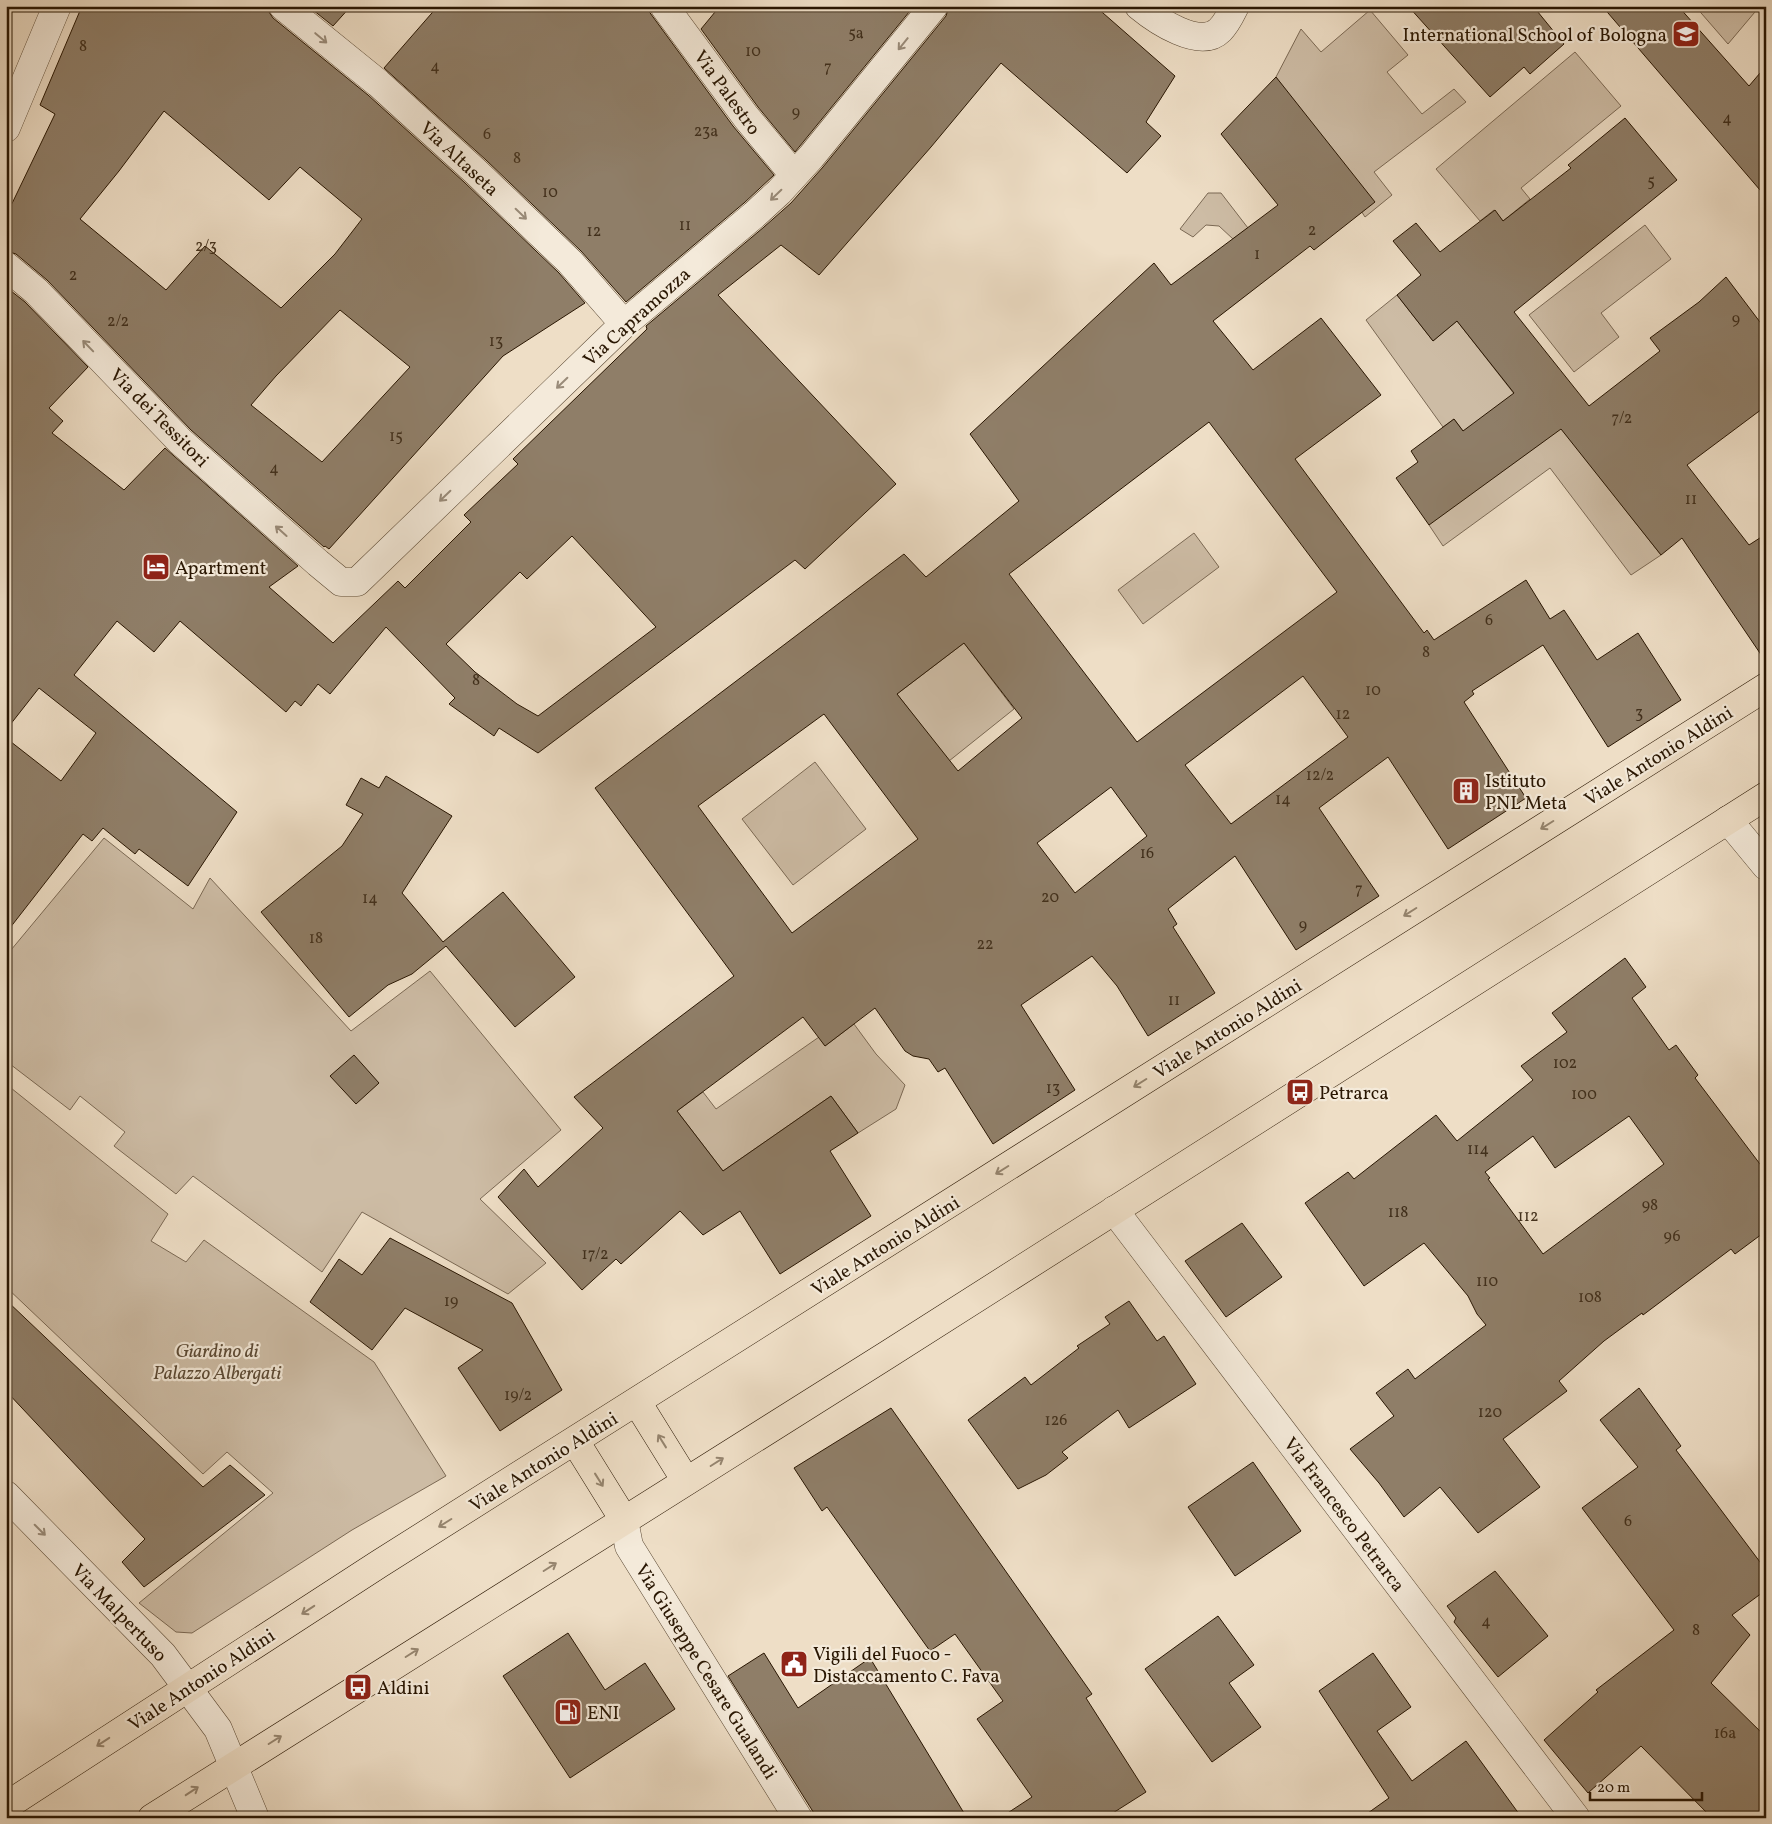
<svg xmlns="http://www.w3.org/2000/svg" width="1772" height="1824" font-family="Vollkorn,serif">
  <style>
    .green { fill: #cdbca5; stroke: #7b6954 }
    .building { fill: #8f7e68; stroke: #291602; fill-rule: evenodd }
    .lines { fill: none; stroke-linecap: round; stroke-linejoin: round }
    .minor-casing { stroke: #5a4833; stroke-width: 29 }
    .tertiary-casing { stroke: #5a4833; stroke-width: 29 }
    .primary-casing { stroke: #291602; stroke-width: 29 }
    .minor { stroke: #f4eada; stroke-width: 28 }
    .tertiary { stroke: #f4eada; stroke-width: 28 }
    .primary { stroke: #eedec6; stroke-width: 28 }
    .oneway { stroke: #998b79 }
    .oneway2 { stroke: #95846e }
    .labels { text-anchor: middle; stroke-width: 4.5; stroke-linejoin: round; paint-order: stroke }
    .number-label { font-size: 16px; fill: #42301c }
    .poi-label { font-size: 19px; fill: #291602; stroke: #f4eada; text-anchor: start }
    .street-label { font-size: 19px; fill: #291602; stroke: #f4eada }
    .park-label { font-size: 19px; font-style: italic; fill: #5a4833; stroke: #f4eada }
  </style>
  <rect width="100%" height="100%" fill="#eedec6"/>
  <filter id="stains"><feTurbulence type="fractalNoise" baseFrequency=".004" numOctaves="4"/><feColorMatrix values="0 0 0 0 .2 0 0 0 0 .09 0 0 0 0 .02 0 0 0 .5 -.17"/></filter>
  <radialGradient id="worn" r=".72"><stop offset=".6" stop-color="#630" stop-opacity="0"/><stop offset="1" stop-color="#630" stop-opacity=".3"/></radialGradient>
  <g class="green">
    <path d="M 1695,6 L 1760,6 L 1728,44 Z"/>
    <path d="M 1370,10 L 1408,55 L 1387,72 L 1422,114 L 1454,89 L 1466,102 L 1374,172 L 1392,195 L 1365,217 L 1276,77 L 1301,29 L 1321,52 Z"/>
    <path d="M 1575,52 L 1621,106 L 1521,188 L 1530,199 L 1503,221 L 1494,210 L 1480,221 L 1436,169 Z"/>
    <path d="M 1208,193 L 1221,193 L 1248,228 L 1233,239 L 1219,226 L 1206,225 L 1193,237 L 1180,229 Z"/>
    <path d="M 1645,225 L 1671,259 L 1601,313 L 1619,337 L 1574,372 L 1529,315 Z"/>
    <path d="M 1397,295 L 1433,341 L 1457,321 L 1526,409 L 1561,428 L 1661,555 L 1631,575 L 1550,468 L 1443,546 L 1429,525 L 1463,431 L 1454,419 L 1443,427 L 1366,320 Z"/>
    <path d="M 1194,533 L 1219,567 L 1143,624 L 1118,590 Z"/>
    <path d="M 964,643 L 1014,709 L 949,761 L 897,694 Z"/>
    <path d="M 815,762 L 866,829 L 793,885 L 742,819 Z"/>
    <path d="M 104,838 L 193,909 L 210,878 L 351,1031 L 430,971 L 561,1130 L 480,1199 L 546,1263 L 508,1294 L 362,1212 L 322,1272 L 193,1176 L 176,1194 L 114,1146 L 125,1132 L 80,1096 L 70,1110 L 6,1061 L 6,956 Z"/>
    <path d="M 854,1024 L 876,1054 L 905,1085 L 896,1109 L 858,1133 L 831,1096 L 723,1171 L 677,1111 L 703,1092 L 716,1109 L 819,1037 L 825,1046 Z"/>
    <path d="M 6,1084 L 168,1214 L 151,1241 L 186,1262 L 204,1240 L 374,1362 L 446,1476 L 352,1530 L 192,1633 L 176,1632 L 139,1603 L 273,1493 L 227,1452 L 203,1474 L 6,1287 Z"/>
  </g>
  <g class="building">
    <path d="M 82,6 L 268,6 L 269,12 L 273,18 L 368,95 L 464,182 L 559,273 L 585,303 L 503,356 L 329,549 L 325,546 L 324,547 L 191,430 L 47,280 L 16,254 L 6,251 L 6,216 L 55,114 L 40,105 ZM 164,111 L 269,200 L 300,167 L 362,219 L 335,254 L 281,308 L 205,246 L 166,290 L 80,219 L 119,171 ZM 340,310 L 410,367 L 322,462 L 251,405 L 276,376 Z"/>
    <path d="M 308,6 L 351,6 L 333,26 Z"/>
    <path d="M 438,6 L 645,6 L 733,126 L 774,175 L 744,203 L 626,302 L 581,251 L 486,160 L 384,68 Z"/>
    <path d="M 720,6 L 914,6 L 795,152 L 758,107 L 701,29 Z"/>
    <path d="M 949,6 L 1095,6 L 1175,76 L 1146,122 L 1161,136 L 1127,173 L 1001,63 L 931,147 L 819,275 L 781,245 L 718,295 L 896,484 L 805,569 L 795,560 L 538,753 L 499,728 L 494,736 L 449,704 L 455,698 L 386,627 L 330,694 L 318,684 L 301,706 L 295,701 L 286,712 L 180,621 L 154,652 L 117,621 L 74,675 L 237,812 L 188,886 L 139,849 L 135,854 L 103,828 L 92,841 L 83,834 L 6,933 L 6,738 L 61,781 L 96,733 L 39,688 L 6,730 L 6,287 L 25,302 L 88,367 L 49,408 L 63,421 L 52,433 L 124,490 L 165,448 L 298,566 L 269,587 L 333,643 L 398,581 L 405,588 L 471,522 L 464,515 L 518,464 L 513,459 L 647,329 L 646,326 L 764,227 L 791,203 L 823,167 L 946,16 ZM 572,536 L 656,627 L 538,716 L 517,704 L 475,672 L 446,644 L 520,572 L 527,579 Z"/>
    <path d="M 1408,6 L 1533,6 L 1564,44 L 1530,74 L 1524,67 L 1490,97 Z"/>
    <path d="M 1602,6 L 1678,6 L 1749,86 L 1766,66 L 1766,197 Z"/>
    <path d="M 1276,77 L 1375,202 L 1314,250 L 1310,246 L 1213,321 L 1253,370 L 1321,318 L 1381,395 L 1295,459 L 1424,633 L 1427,630 L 1434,640 L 1526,580 L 1550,619 L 1564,610 L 1597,660 L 1638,633 L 1681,700 L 1608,747 L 1543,645 L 1472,691 L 1474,694 L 1464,702 L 1526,798 L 1448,849 L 1388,757 L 1319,808 L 1379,896 L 1296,950 L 1235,856 L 1168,909 L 1177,924 L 1173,927 L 1215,993 L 1148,1036 L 1117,986 L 1092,956 L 1021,1005 L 1075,1090 L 993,1144 L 945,1068 L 938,1072 L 929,1059 L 913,1056 L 905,1051 L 875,1008 L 825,1046 L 803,1017 L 677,1111 L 723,1171 L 831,1096 L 858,1133 L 830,1151 L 871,1216 L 780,1274 L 740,1211 L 703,1235 L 680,1211 L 621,1264 L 616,1259 L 582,1290 L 498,1197 L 524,1169 L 538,1187 L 603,1128 L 574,1097 L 734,976 L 595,788 L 904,554 L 926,577 L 1019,501 L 970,434 L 1154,263 L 1171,285 L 1278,205 L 1221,134 ZM 1209,422 L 1337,592 L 1137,742 L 1009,574 ZM 964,643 L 1022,718 L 958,771 L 897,694 ZM 1303,676 L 1348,737 L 1231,824 L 1185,765 ZM 824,714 L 918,839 L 792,933 L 698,806 ZM 1111,787 L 1147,836 L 1075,893 L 1037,843 Z"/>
    <path d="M 1625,118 L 1677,180 L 1514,312 L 1589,406 L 1660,351 L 1650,338 L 1699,302 L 1726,277 L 1766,330 L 1766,406 L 1687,465 L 1749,545 L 1766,534 L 1766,662 L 1682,538 L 1661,555 L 1561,429 L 1429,525 L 1396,478 L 1418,462 L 1411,451 L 1454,419 L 1463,431 L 1514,393 L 1457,321 L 1433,341 L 1397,295 L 1421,275 L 1393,241 L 1416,223 L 1440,252 L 1495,210 L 1503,221 L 1571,168 L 1568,165 Z"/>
    <path d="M 386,776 L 452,816 L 402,893 L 443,942 L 503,892 L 575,977 L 515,1027 L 446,946 L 412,974 L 388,985 L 349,1017 L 261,912 L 342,846 L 363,814 L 346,805 L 361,778 L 379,788 Z"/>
    <path d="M 1625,958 L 1646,987 L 1632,998 L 1669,1050 L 1676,1045 L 1698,1075 L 1695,1078 L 1766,1172 L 1766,1231 L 1735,1254 L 1731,1249 L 1643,1315 L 1642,1313 L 1604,1341 L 1559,1381 L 1567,1391 L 1503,1439 L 1540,1487 L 1478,1533 L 1440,1487 L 1404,1517 L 1379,1483 L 1350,1449 L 1394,1416 L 1376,1393 L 1408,1369 L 1415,1379 L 1486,1325 L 1477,1314 L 1468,1296 L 1424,1243 L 1364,1286 L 1305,1203 L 1348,1172 L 1354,1179 L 1436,1115 L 1457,1141 L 1533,1080 L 1521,1066 L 1567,1032 L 1552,1013 ZM 1629,1116 L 1664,1164 L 1543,1254 L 1488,1179 L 1490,1178 L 1485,1172 L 1533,1136 L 1555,1168 Z"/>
    <path d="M 354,1055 L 379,1083 L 356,1104 L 330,1076 Z"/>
    <path d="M 1242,1223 L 1282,1277 L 1226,1317 L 1185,1261 Z"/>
    <path d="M 390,1238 L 512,1303 L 562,1390 L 500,1431 L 458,1368 L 483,1350 L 405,1308 L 372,1350 L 310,1302 L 339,1259 L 362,1275 Z"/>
    <path d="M 6,1300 L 203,1487 L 230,1465 L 265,1495 L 144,1587 L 122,1562 L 145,1539 L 6,1391 Z"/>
    <path d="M 1129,1301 L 1157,1341 L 1164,1336 L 1196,1384 L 1129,1428 L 1118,1410 L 1062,1452 L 1068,1458 L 1046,1475 L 1018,1489 L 968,1420 L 1025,1377 L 1031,1385 L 1079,1348 L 1077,1346 L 1110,1324 L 1105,1317 Z"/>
    <path d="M 1639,1388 L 1681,1446 L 1676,1450 L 1766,1570 L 1766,1590 L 1732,1615 L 1750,1635 L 1711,1683 L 1766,1737 L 1766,1818 L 1712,1818 L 1641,1746 L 1588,1793 L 1544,1740 L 1598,1692 L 1596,1690 L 1674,1630 L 1582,1508 L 1638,1467 L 1600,1420 Z"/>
    <path d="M 891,1408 L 1092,1694 L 1086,1698 L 1146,1792 L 1105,1818 L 1000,1818 L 1032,1797 L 977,1719 L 1003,1701 L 955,1634 L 930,1651 L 827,1507 L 822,1511 L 794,1468 Z"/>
    <path d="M 1253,1462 L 1301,1531 L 1235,1576 L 1188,1507 Z"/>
    <path d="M 1495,1571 L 1548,1636 L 1498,1677 L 1454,1622 L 1456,1618 L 1447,1606 Z"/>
    <path d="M 1218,1616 L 1254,1665 L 1229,1683 L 1261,1727 L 1212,1762 L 1145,1669 Z"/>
    <path d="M 568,1633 L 605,1690 L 645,1663 L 675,1709 L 570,1778 L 503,1676 Z"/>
    <path d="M 764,1653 L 798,1708 L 870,1658 L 967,1818 L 817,1818 L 728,1676 Z"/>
    <path d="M 1373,1653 L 1411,1707 L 1377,1731 L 1412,1781 L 1466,1741 L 1522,1818 L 1361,1818 L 1389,1798 L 1319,1691 Z"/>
  </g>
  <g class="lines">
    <defs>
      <g id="minor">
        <path d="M 283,6 L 378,83 L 475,171 L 570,262 L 624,324"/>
        <path d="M 664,6 L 746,117 L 794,175"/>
        <path d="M 1139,6 C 1156,20 1200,50 1220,30 C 1227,23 1231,14 1235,6"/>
        <path d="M 6,266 L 36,291 L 180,441 L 318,563 L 341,582 L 357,582 L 624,324 L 754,215 L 779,192 L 811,157 L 934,6"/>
        <path d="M 1728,820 L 1766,866"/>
        <path d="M 1114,1210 L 1576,1818"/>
        <path d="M 6,1495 L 163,1655 L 218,1729 L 255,1818"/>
        <path d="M 624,1520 L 629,1546 L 798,1818"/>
      </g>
      <path id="tertiary" d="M 6,128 L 57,6"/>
      <g id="primary">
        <path d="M 637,1402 L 686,1481"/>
        <path d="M 575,1441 L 624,1520"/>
        <path d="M 6,1806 L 379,1564 L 1766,687"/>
        <path d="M 152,1818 L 887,1355 L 1766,796"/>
      </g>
    </defs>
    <use href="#minor" class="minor-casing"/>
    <use href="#tertiary" class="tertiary-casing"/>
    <use href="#primary" class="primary-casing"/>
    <use href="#minor" class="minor"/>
    <use href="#tertiary" class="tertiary"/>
    <use href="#primary" class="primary"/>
  </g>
  <defs><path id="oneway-shaft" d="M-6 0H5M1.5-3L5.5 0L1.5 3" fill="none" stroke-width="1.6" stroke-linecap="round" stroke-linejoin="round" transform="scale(1.25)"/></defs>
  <g class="oneway">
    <use href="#oneway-shaft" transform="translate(321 38) rotate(40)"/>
    <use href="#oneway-shaft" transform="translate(903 44) rotate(129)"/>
    <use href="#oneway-shaft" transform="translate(776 195) rotate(136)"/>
    <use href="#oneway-shaft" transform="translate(521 214) rotate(44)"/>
    <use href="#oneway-shaft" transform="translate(88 346) rotate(-134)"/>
    <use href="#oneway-shaft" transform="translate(562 383) rotate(136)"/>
    <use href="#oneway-shaft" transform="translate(445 496) rotate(136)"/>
    <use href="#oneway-shaft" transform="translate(281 531) rotate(-138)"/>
    <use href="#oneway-shaft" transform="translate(40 1530) rotate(45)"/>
  </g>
  <g class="oneway2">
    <use href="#oneway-shaft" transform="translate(1547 825) rotate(148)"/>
    <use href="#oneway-shaft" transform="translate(1410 912) rotate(148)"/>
    <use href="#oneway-shaft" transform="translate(1140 1083) rotate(148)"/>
    <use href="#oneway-shaft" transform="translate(1002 1170) rotate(148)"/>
    <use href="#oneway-shaft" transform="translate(662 1441) rotate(-122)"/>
    <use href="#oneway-shaft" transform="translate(717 1462) rotate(-32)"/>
    <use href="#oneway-shaft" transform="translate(599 1480) rotate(58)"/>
    <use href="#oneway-shaft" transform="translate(445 1523) rotate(148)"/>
    <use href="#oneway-shaft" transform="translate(550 1567) rotate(-32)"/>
    <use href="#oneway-shaft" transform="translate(308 1610) rotate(147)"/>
    <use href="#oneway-shaft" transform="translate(412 1653) rotate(-32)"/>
    <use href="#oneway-shaft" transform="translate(275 1740) rotate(-32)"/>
    <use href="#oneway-shaft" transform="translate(103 1742) rotate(147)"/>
    <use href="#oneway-shaft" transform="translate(192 1791) rotate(-33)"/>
  </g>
  <defs>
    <symbol id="school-square" viewBox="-11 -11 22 22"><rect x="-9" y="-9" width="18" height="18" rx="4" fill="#8f2418" stroke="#f4eada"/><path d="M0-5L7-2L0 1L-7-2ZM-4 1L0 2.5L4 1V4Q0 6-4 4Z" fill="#fff"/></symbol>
    <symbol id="hotel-square" viewBox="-11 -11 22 22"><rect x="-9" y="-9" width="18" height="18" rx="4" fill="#8f2418" stroke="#f4eada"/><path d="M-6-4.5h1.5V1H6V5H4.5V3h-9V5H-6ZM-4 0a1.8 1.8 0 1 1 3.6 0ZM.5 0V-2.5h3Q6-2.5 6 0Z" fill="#fff"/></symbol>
    <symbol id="building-square" viewBox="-11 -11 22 22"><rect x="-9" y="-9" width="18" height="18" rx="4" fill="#8f2418" stroke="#f4eada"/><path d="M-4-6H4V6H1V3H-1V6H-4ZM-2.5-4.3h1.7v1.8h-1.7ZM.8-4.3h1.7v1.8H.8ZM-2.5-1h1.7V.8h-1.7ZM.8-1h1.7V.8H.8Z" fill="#fff"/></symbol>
    <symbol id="bus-square" viewBox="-11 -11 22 22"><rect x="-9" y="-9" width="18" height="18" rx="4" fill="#8f2418" stroke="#f4eada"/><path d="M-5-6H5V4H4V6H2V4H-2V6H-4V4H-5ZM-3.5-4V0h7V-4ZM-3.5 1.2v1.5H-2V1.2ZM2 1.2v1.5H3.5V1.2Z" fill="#fff"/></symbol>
    <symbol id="civic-square" viewBox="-11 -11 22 22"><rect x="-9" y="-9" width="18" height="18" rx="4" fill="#8f2418" stroke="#f4eada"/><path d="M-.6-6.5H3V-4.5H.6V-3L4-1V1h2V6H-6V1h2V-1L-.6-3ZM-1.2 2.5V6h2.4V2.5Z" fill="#fff"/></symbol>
    <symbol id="fuel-square" viewBox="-11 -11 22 22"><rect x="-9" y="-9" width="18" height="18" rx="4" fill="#8f2418" stroke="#f4eada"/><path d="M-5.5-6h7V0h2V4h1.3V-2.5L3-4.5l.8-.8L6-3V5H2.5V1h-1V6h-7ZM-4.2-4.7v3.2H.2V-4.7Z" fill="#fff"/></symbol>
  </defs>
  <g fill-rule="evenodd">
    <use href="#school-square" x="1670" y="18" width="32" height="32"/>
    <use href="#hotel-square" x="140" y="551" width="32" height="32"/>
    <use href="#building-square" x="1450" y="775" width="32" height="32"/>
    <use href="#bus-square" x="1284" y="1076" width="32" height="32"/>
    <use href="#civic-square" x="778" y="1648" width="32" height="32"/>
    <use href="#bus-square" x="342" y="1671" width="32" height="32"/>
    <use href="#fuel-square" x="552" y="1696" width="32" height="32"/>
  </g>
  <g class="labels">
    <g class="number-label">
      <text x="856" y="38">5a</text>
      <text x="83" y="51">8</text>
      <text x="753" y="56">10</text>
      <text x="435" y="71">4</text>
      <text x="828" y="72">7</text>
      <text x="796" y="117">9</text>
      <text x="1727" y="123">4</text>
      <text x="706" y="136">23a</text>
      <text x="487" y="139">6</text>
      <text x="517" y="163">8</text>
      <text x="1651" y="186">5</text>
      <text x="550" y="197">10</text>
      <text x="685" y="230">11</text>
      <text x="1312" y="235">2</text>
      <text x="594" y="236">12</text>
      <text x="206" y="251">2/3</text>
      <text x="1257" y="259">1</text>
      <text x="73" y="280">2</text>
      <text x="1736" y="324">9</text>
      <text x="118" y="326">2/2</text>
      <text x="496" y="346">13</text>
      <text x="1622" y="423">7/2</text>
      <text x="396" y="441">15</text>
      <text x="274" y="473">4</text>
      <text x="1691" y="504">11</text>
      <text x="1489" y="625">6</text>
      <text x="1426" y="657">8</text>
      <text x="476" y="685">8</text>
      <text x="1373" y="695">10</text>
      <text x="1639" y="718">3</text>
      <text x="1343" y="719">12</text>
      <text x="1320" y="780">12/2</text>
      <text x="1283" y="804">14</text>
      <text x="1147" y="858">16</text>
      <text x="1359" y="894">7</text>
      <text x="1050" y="902">20</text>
      <text x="370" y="903">14</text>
      <text x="1303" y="930">9</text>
      <text x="316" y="943">18</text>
      <text x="985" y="949">22</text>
      <text x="1174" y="1005">11</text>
      <text x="1565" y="1068">102</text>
      <text x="1053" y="1093">13</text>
      <text x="1584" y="1099">100</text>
      <text x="1478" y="1154">114</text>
      <text x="1650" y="1210">98</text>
      <text x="1398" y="1217">118</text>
      <text x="1528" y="1221">112</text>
      <text x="1672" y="1241">96</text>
      <text x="595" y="1259">17/2</text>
      <text x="1487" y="1286">110</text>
      <text x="1590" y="1302">108</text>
      <text x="451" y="1306">19</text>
      <text x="518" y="1400">19/2</text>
      <text x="1490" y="1417">120</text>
      <text x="1056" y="1425">126</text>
      <text x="1628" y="1526">6</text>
      <text x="1486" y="1626">4</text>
      <text x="1696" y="1635">8</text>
      <text x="1725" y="1738">16a</text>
    </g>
    <g class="poi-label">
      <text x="1667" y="41" text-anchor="end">International School of Bologna</text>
      <text x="175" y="574">Apartment</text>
      <text x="1485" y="787">Istituto<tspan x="1485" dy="22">PNL Meta</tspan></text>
      <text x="1319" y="1099">Petrarca</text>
      <text x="813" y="1660">Vigili del Fuoco -<tspan x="813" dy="22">Distaccamento C. Fava</tspan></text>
      <text x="377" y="1694">Aldini</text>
      <text x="587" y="1719">ENI</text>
    </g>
    <g class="street-label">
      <text transform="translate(728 92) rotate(54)" y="7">Via Palestro</text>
      <text transform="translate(460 158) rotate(43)" y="7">Via Altaseta</text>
      <text transform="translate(636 316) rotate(-42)" y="7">Via Capramozza</text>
      <text transform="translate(160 417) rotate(45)" y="7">Via dei Tessitori</text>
      <text transform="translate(1658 755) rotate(-32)" y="7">Viale Antonio Aldini</text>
      <text transform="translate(1227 1028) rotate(-32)" y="7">Viale Antonio Aldini</text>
      <text transform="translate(885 1245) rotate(-32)" y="7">Viale Antonio Aldini</text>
      <text transform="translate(543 1461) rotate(-32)" y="7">Viale Antonio Aldini</text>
      <text transform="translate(1345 1514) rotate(53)" y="7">Via Francesco Petrarca</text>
      <text transform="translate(120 1612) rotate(46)" y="7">Via Malpertuso</text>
      <text transform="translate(707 1671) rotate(58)" y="7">Via Giuseppe Cesare Gualandi</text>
      <text transform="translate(201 1679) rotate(-33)" y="7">Viale Antonio Aldini</text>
    </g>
    <g class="park-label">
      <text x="217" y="1357">Giardino di<tspan x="217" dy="22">Palazzo Albergati</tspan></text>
    </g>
  </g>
  <rect width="1772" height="1824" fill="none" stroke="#eedec6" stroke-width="25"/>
  <rect x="8" y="8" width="1757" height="1809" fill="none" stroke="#291602" stroke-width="2.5"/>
  <rect x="12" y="12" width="1747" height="1799" fill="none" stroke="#291602"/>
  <path d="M1590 1792v8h112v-8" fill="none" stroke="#291602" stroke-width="2.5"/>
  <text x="1597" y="1792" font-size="15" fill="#291602" stroke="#f4eada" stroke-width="4" paint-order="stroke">20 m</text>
  <rect width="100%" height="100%" filter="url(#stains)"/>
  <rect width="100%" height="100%" fill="url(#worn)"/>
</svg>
